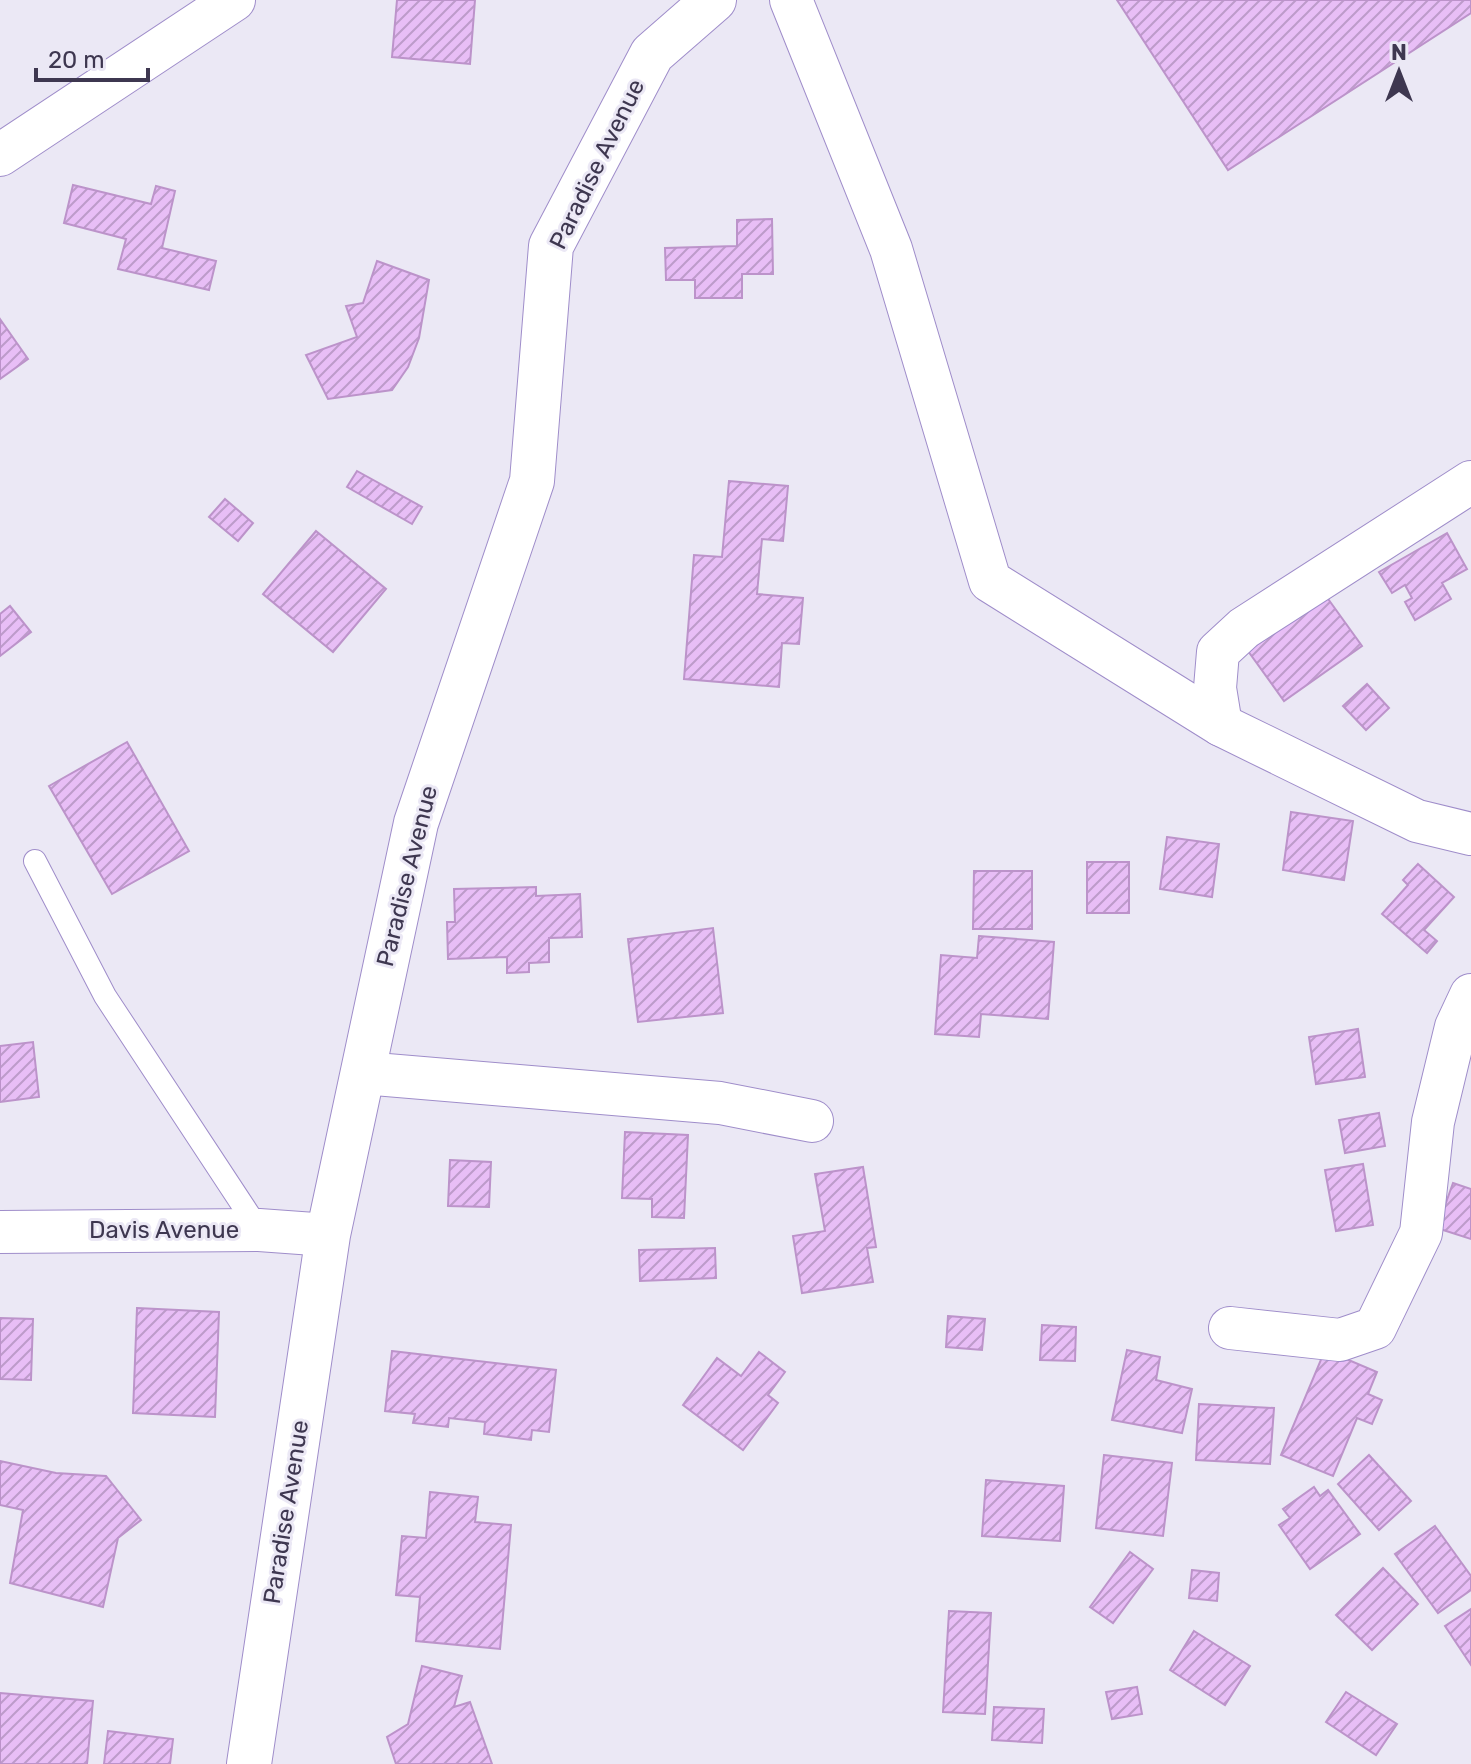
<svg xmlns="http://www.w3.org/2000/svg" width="1471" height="1764" font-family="Rubik,sans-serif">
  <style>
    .building { fill: url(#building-hatch); stroke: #bc93ca; stroke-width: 2 }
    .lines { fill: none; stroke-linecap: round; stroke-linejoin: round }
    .lane-casing { stroke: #9f8dca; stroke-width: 24 }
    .street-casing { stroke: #9f8dca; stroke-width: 44 }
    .secondary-casing { stroke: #9f8dca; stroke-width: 46 }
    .lane { stroke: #fff; stroke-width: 22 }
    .street { stroke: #fff; stroke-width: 42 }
    .secondary { stroke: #fff; stroke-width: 44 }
    .labels { text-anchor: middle; stroke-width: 6; stroke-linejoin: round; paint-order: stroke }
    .street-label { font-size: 24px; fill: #3e3750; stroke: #ebe8f5 }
  </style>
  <defs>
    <pattern id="building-hatch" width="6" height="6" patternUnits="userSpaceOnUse" patternTransform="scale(2)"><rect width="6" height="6" fill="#e8bef6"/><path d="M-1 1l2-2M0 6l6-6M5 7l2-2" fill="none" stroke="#bd9bca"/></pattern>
  </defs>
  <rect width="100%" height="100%" fill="#ebe8f5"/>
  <g class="building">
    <path d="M 397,0 L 475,0 L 470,64 L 392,57 Z"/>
    <path d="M 1117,0 L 1471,0 L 1471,13 L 1228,170 Z"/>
    <path d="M 73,185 L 151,204 L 156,186 L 175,191 L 162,248 L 216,261 L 209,290 L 118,269 L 126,239 L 64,223 Z"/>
    <path d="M 772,219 L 773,274 L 742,274 L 742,298 L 695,298 L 695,280 L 666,280 L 665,248 L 737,246 L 737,220 Z"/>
    <path d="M 377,261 L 429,280 L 419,338 L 408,367 L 392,390 L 328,399 L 306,355 L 357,337 L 346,306 L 363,303 Z"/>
    <path d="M 0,319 L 28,359 L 0,379 Z"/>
    <path d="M 357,471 L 422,507 L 412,524 L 347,487 Z"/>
    <path d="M 729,481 L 788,486 L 783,541 L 762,539 L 757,594 L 803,598 L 799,644 L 782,643 L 779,687 L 684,679 L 694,555 L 722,557 Z"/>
    <path d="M 225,499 L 253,523 L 238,541 L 209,517 Z"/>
    <path d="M 316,531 L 386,589 L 333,652 L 263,594 Z"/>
    <path d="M 1447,533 L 1467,569 L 1442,583 L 1451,599 L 1415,620 L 1405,602 L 1412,598 L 1405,585 L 1392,593 L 1379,572 Z"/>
    <path d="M 1326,596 L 1362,646 L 1284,701 L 1248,651 Z"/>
    <path d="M 10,606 L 31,632 L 0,656 L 0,614 Z"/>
    <path d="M 1367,684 L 1389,708 L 1366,730 L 1343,706 Z"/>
    <path d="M 127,742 L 189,851 L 112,894 L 49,786 Z"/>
    <path d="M 1291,812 L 1353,821 L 1344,880 L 1283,870 Z"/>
    <path d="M 1167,837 L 1219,844 L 1212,897 L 1160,889 Z"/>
    <rect x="1087" y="862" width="42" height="51"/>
    <path d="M 1418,864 L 1454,897 L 1424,930 L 1437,941 L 1427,953 L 1382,914 L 1408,885 L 1403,880 Z"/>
    <path d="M 974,871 L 1032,871 L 1032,929 L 973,929 Z"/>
    <path d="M 536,887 L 536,896 L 580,894 L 582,937 L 549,938 L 549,962 L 529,963 L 529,972 L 507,973 L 507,957 L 448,959 L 447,922 L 455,922 L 454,889 Z"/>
    <path d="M 713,928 L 723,1013 L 638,1022 L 628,939 Z"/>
    <path d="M 979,936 L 1054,942 L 1048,1019 L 981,1014 L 979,1037 L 935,1034 L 941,955 L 977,958 Z"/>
    <path d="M 1358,1029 L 1365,1077 L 1316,1084 L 1309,1037 Z"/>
    <path d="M 33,1042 L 39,1097 L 0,1102 L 0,1046 Z"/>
    <path d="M 1379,1113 L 1385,1146 L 1345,1153 L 1339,1120 Z"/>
    <path d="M 625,1132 L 688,1135 L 684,1218 L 652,1217 L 652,1199 L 622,1198 Z"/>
    <path d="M 450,1160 L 491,1162 L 489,1207 L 448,1206 Z"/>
    <path d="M 1363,1164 L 1373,1225 L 1336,1231 L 1325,1170 Z"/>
    <path d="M 863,1167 L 876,1247 L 867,1248 L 873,1282 L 802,1293 L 793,1236 L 825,1231 L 815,1174 Z"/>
    <path d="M 1453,1183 L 1471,1189 L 1471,1239 L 1437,1228 Z"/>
    <path d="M 715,1248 L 716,1278 L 640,1281 L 639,1250 Z"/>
    <path d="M 137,1308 L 219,1312 L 215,1417 L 133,1413 Z"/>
    <path d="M 948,1316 L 985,1319 L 982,1350 L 946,1347 Z"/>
    <path d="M 0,1318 L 33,1319 L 31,1380 L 0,1379 Z"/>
    <path d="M 1042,1325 L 1076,1327 L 1075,1361 L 1040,1360 Z"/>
    <path d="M 1127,1350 L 1160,1357 L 1156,1380 L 1192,1389 L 1182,1433 L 1112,1420 Z"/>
    <path d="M 1325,1350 L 1377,1372 L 1368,1394 L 1382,1400 L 1372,1424 L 1357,1418 L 1333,1476 L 1281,1455 Z"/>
    <path d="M 392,1351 L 556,1370 L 549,1432 L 532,1430 L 531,1440 L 484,1434 L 485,1422 L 449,1418 L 448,1427 L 413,1423 L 415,1414 L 385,1411 Z"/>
    <path d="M 759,1352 L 785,1372 L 768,1395 L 778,1403 L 743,1450 L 683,1405 L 717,1358 L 741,1376 Z"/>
    <path d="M 1199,1404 L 1274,1408 L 1270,1464 L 1196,1460 Z"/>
    <path d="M 1104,1455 L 1172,1463 L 1163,1536 L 1096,1528 Z"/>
    <path d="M 1369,1455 L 1411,1501 L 1379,1530 L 1338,1484 Z"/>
    <path d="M 0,1461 L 56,1473 L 106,1476 L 141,1520 L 118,1538 L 103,1607 L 10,1583 L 23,1510 L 0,1505 Z"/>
    <path d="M 986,1480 L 1064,1486 L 1060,1541 L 982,1536 Z"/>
    <path d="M 1314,1487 L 1320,1496 L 1328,1490 L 1360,1534 L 1310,1569 L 1279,1525 L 1290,1518 L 1283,1509 Z"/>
    <path d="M 430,1492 L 478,1497 L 475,1522 L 511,1525 L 500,1649 L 416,1641 L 420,1597 L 396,1595 L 402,1536 L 426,1538 Z"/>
    <path d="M 1435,1526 L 1471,1576 L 1471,1590 L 1438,1613 L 1395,1554 Z"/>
    <path d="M 1130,1552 L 1153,1569 L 1113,1623 L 1090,1607 Z"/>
    <path d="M 1383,1568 L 1418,1604 L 1372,1650 L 1336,1615 Z"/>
    <path d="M 1192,1570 L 1219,1573 L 1217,1601 L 1189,1598 Z"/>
    <path d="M 1471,1609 L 1471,1665 L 1445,1626 Z"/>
    <path d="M 949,1611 L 991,1613 L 985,1714 L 943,1712 Z"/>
    <path d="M 1194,1631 L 1250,1666 L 1225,1705 L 1170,1670 Z"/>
    <path d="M 422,1666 L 462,1676 L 454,1707 L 470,1702 L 492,1764 L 396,1764 L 387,1737 L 408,1724 Z"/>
    <path d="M 1137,1687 L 1142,1714 L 1112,1719 L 1106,1692 Z"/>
    <path d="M 1346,1692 L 1397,1724 L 1376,1755 L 1326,1722 Z"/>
    <path d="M 0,1693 L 93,1701 L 87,1764 L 0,1764 Z"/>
    <path d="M 994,1707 L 1044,1709 L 1042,1743 L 992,1740 Z"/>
    <path d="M 108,1731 L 173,1739 L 170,1764 L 104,1764 Z"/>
  </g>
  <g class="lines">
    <defs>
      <path id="lane" d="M 35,861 L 105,996 L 259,1230"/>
      <g id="street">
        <path d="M 791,0 L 891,249 L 990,581 L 1221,725 L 1417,821 L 1471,834"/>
        <path d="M 0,155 L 234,0"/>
        <path d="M 1221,725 L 1215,688 L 1218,652 L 1244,628 L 1471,482"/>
        <path d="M 363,1073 L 720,1103 L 812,1121"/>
        <path d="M 0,1232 L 259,1230 L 328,1235"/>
        <path d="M 1230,1328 L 1340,1340 L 1375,1328 L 1421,1233 L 1433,1122 L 1456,1027 L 1471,995"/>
      </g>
      <path id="secondary" d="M 249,1764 L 328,1235 L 416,823 L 532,481 L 551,246 L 652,54 L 714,0"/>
    </defs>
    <use href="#lane" class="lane-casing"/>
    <use href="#street" class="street-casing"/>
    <use href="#secondary" class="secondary-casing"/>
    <use href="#lane" class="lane"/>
    <use href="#street" class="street"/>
    <use href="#secondary" class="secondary"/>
  </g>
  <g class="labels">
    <g class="street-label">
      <text transform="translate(597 164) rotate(-64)" y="8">Paradise Avenue</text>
      <text transform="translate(407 876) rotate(-76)" y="8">Paradise Avenue</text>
      <text x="164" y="1238">Davis Avenue</text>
      <text transform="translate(286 1512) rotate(-81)" y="8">Paradise Avenue</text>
    </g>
  </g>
  <g transform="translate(1399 72)" stroke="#ebe8f5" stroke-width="6" paint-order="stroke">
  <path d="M0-6L14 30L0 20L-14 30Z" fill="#3e3750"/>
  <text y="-12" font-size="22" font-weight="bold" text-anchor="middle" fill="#3e3750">N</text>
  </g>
  <path d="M36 68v12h112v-12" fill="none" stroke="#3e3750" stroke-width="4"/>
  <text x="48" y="68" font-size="24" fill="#3e3750" stroke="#ebe8f5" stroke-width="6" paint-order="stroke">20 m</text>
</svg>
